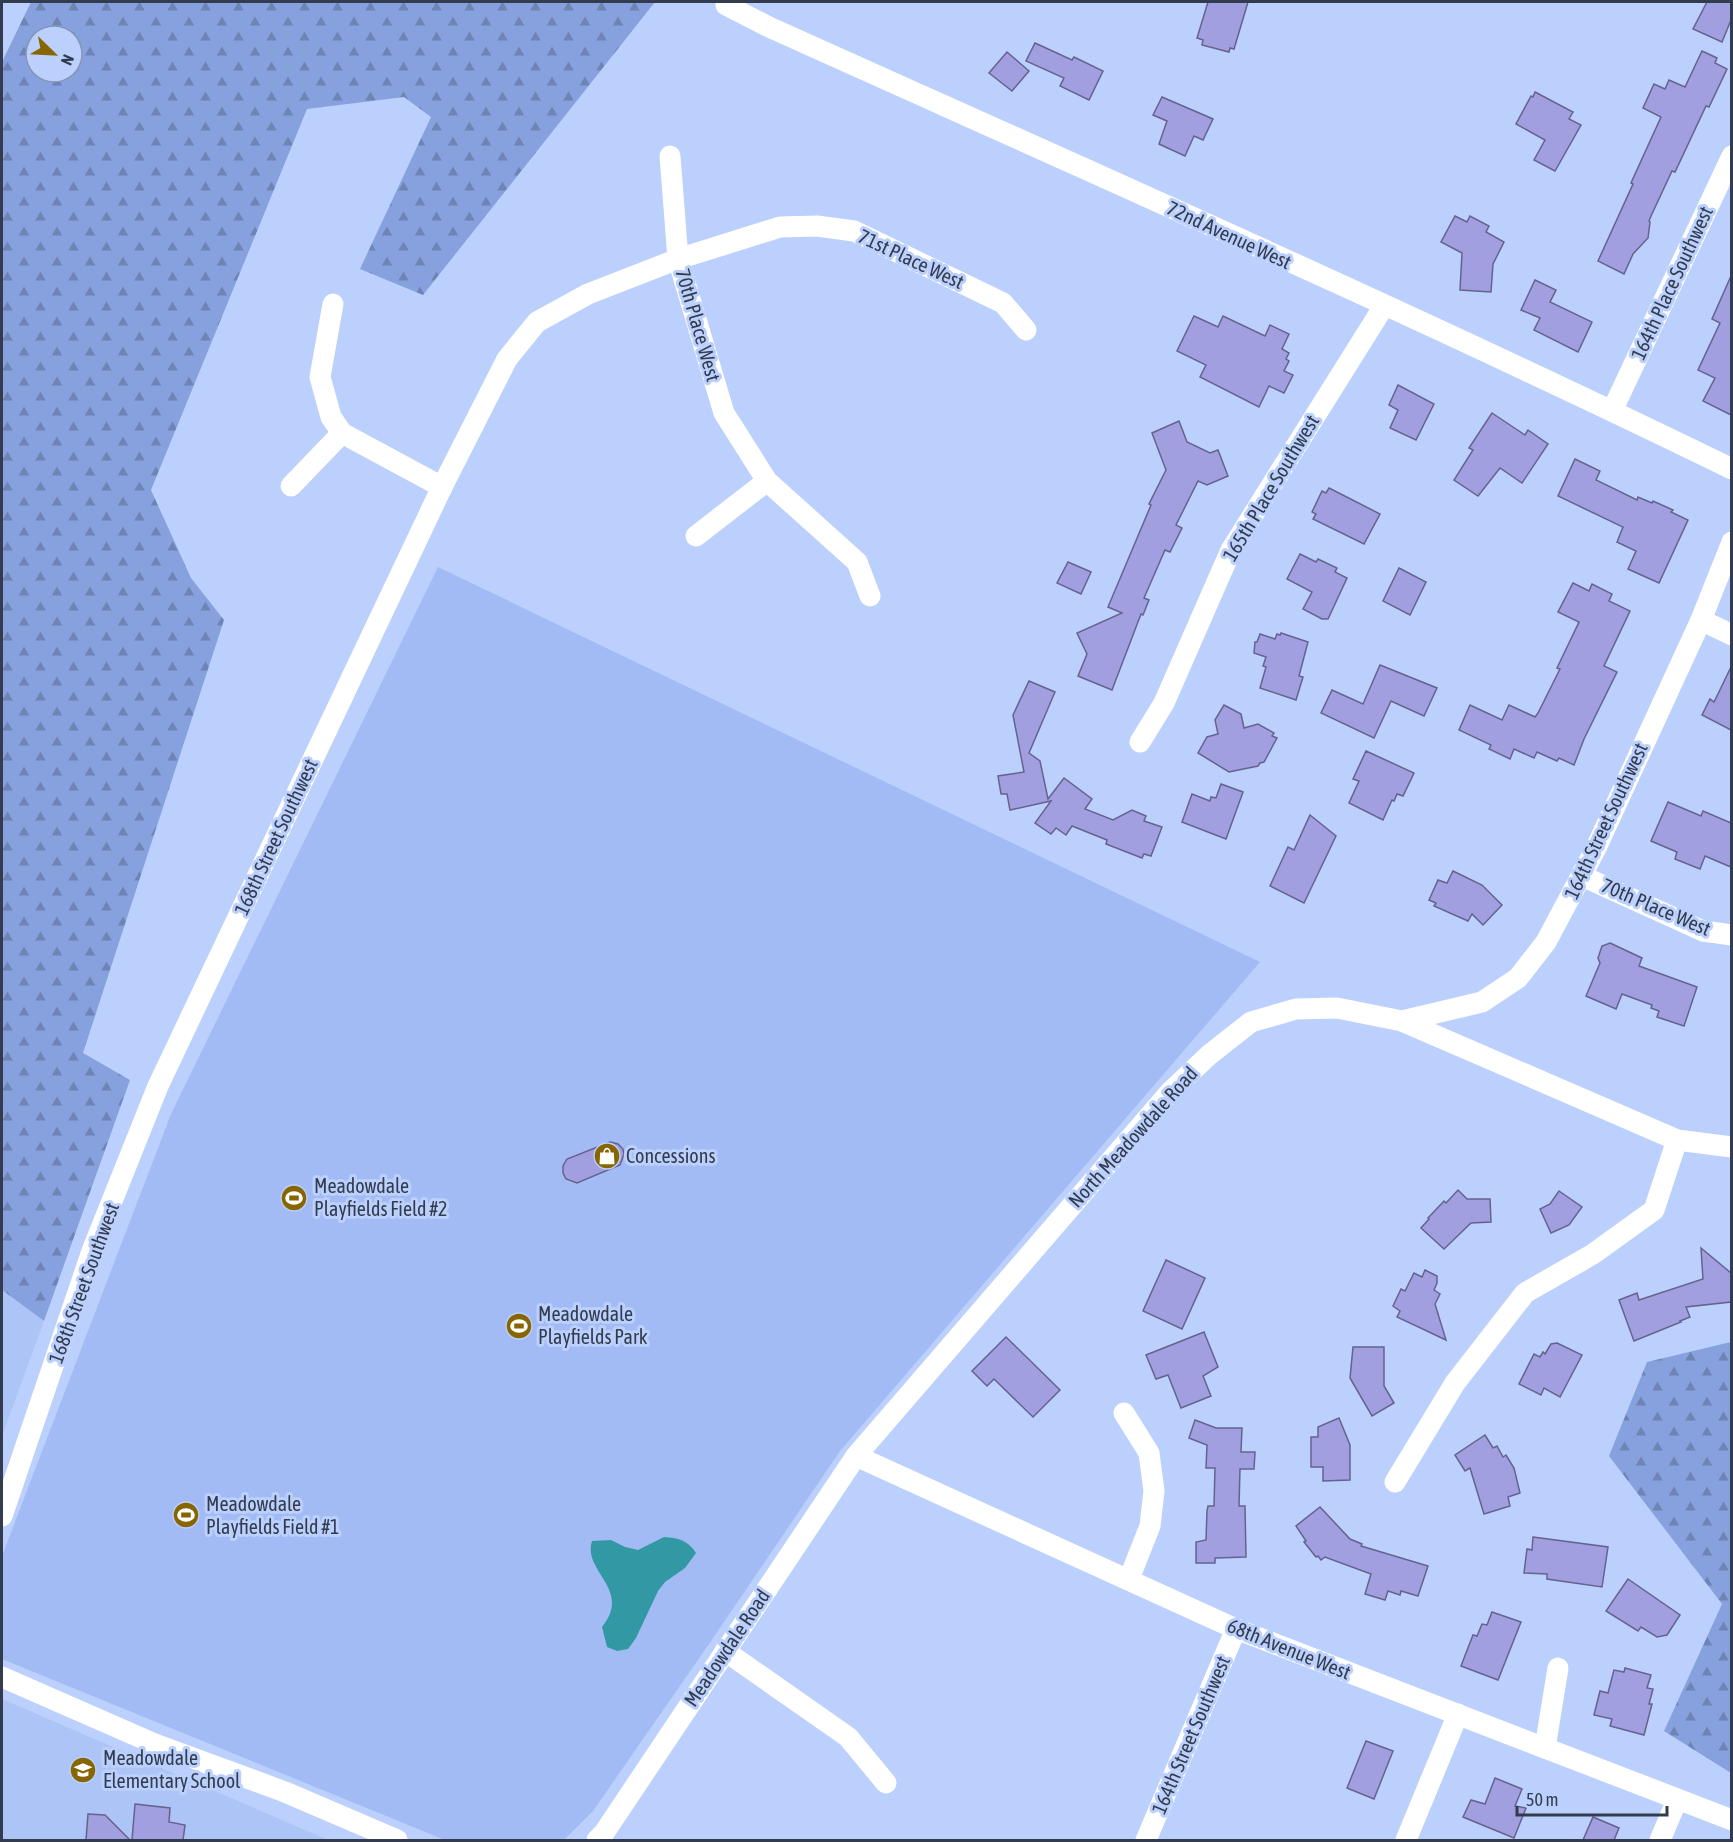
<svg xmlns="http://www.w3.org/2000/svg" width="1733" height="1842" font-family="'Asap Condensed',sans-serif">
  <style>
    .built { fill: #adc4f7 }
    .forest { fill: url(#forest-firs); fill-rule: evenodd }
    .green { fill: #a2bbf4 }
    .water { fill: #3299a4 }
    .building { fill: #a29fe0; stroke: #65638d; stroke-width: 1.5 }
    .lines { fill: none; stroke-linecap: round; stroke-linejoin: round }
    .minor { stroke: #fff; stroke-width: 21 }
    .labels { text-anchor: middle; stroke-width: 6; stroke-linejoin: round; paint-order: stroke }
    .street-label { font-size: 20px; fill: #333c4e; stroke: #bbd0fc }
    .poi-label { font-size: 20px; fill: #333c4e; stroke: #bbd0fc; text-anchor: start }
  </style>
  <defs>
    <pattern id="forest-firs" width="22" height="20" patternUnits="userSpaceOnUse" patternTransform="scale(1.5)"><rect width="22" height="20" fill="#86a1dd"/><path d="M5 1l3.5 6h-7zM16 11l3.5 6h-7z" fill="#6e84b5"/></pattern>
  </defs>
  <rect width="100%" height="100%" fill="#bbd0fc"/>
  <g class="built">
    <path d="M 2,1290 L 44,1321 L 2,1436 Z"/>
    <path d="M 2,1699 L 328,1840 L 2,1840 Z"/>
  </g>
  <g class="forest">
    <path d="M 31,2 L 655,2 L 423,295 L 360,269 L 431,117 L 404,97 L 307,109 L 151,490 L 191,578 L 224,620 L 83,1053 L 130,1080 L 44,1321 L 2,1290 L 2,62 ZM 36,36 L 72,36 L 72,72 L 36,72 Z"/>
    <path d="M 1731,1342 L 1732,1342 L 1731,1773 L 1664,1731 L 1722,1604 L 1609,1456 L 1647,1362 Z"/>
  </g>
  <path class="green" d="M 438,567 L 1260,962 L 840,1451 L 709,1644 L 593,1811 L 564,1840 L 445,1840 L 2,1659 L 2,1556 L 171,1114 Z"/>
  <path class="water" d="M 664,1537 C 678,1538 688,1540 696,1553 L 685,1568 L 665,1582 L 658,1591 L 636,1638 L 628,1649 L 617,1651 L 607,1647 L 602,1627 C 633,1590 582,1571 592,1541 L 611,1540 L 625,1547 L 638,1550 Z"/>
  <g class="building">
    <path d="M 1208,2 L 1248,2 L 1234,49 L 1230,48 L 1229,52 L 1202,45 L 1203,40 L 1197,38 Z"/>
    <path d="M 1707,2 L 1731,2 L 1731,20 L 1722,42 L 1693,29 Z"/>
    <path d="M 1035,43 L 1072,60 L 1074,57 L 1103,71 L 1089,100 L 1060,86 L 1064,78 L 1026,61 Z"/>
    <path d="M 1702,51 L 1717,58 L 1715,63 L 1727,69 L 1709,107 L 1706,106 L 1675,172 L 1672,171 L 1651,216 L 1649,221 L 1650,222 L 1648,238 L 1633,254 L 1624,274 L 1598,261 L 1633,184 L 1631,183 L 1661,117 L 1643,108 L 1654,84 L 1665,89 L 1669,80 L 1685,87 Z"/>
    <path d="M 1007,52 L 1029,71 L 1012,91 L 989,73 Z"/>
    <path d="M 1535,92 L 1573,112 L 1569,119 L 1581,125 L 1555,171 L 1534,160 L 1545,140 L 1516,124 L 1531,96 L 1533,97 Z"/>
    <path d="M 1162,97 L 1213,119 L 1203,140 L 1194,136 L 1185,156 L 1159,144 L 1167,121 L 1153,115 Z"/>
    <path d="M 1455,216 L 1467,222 L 1470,216 L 1489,226 L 1486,232 L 1504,242 L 1493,264 L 1491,292 L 1460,290 L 1462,253 L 1441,242 Z"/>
    <path d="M 1731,276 L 1731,415 L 1703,401 L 1715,378 L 1698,370 L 1720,323 L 1712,319 Z"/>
    <path d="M 1535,280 L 1556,290 L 1550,302 L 1592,322 L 1578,352 L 1534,330 L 1540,318 L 1521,310 Z"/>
    <path d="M 1194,316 L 1218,327 L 1223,316 L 1265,336 L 1270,325 L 1289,334 L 1282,349 L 1289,353 L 1286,359 L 1289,361 L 1284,371 L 1293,375 L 1284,393 L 1269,386 L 1259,407 L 1200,377 L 1206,365 L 1177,351 Z"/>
    <path d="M 1398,385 L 1434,404 L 1416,440 L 1390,428 L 1398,410 L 1389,405 Z"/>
    <path d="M 1492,413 L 1525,435 L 1528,430 L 1548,444 L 1522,483 L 1500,468 L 1478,496 L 1454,480 L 1473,450 L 1469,448 Z"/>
    <path d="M 1179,421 L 1187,442 L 1210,453 L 1218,450 L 1228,476 L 1207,485 L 1198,481 L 1176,525 L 1182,528 L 1170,552 L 1165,550 L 1144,598 L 1149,600 L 1143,615 L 1141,614 L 1112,690 L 1078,676 L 1087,654 L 1077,633 L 1122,613 L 1108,607 L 1151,505 L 1149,504 L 1166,470 L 1152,433 Z"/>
    <path d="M 1575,459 L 1600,471 L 1596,480 L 1637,500 L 1638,497 L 1652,503 L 1653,501 L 1673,510 L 1671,512 L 1688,520 L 1659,583 L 1628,569 L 1636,551 L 1617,542 L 1623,527 L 1558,496 Z"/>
    <path d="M 1329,488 L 1380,514 L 1364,544 L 1313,519 L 1316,514 L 1312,512 L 1322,491 L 1326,493 Z"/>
    <path d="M 1300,554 L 1316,562 L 1318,559 L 1337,568 L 1335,572 L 1347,578 L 1328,619 L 1322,619 L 1303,609 L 1312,592 L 1287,579 Z"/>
    <path d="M 1068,562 L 1091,572 L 1081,594 L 1057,583 Z"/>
    <path d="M 1399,568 L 1426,582 L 1410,615 L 1383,601 Z"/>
    <path d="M 1573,583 L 1589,591 L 1592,584 L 1612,594 L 1609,601 L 1630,611 L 1604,666 L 1617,672 L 1584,739 L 1574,765 L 1559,758 L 1557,761 L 1537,752 L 1534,758 L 1514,749 L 1510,759 L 1489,749 L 1491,745 L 1459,730 L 1470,705 L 1502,720 L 1509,705 L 1535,717 L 1538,713 L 1560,669 L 1557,668 L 1579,622 L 1558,612 Z"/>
    <path d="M 1281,633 L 1308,642 L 1299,676 L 1303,677 L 1296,700 L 1260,688 L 1266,667 L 1263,666 L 1266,657 L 1254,653 L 1255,642 L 1257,642 L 1260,634 L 1275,639 L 1277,634 L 1280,635 Z"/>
    <path d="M 1380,665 L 1437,688 L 1424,716 L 1391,701 L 1374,738 L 1321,713 L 1332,690 L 1363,704 Z"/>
    <path d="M 1731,667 L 1731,730 L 1702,715 L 1710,699 L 1714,702 Z"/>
    <path d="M 1029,681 L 1055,692 L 1029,753 L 1040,761 L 1048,799 L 1064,778 L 1092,799 L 1085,809 L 1113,820 L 1132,810 L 1146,816 L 1144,821 L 1162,827 L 1151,856 L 1144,854 L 1142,858 L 1106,844 L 1107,840 L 1072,826 L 1066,835 L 1056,828 L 1051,834 L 1035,823 L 1051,801 L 1010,810 L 1007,794 L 1001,794 L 998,776 L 1024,772 L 1013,715 Z"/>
    <path d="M 1224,705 L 1241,714 L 1244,728 L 1258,724 L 1274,733 L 1272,736 L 1277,738 L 1264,762 L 1260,763 L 1258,766 L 1229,772 L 1198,753 L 1207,737 L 1218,734 L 1215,720 Z"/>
    <path d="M 1366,751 L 1414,773 L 1403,796 L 1397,794 L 1394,801 L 1392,800 L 1383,820 L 1349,803 L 1359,781 L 1353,779 Z"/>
    <path d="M 1221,784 L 1243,792 L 1226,839 L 1182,822 L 1192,794 L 1210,801 L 1211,797 L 1216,798 Z"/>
    <path d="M 1668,802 L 1701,816 L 1703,811 L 1731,823 L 1731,867 L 1705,856 L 1700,869 L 1675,859 L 1677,852 L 1651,841 Z"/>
    <path d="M 1310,815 L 1336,836 L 1304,903 L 1270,886 L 1288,847 L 1294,850 Z"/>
    <path d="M 1453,871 L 1482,885 L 1502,905 L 1483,925 L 1472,914 L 1468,921 L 1434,906 L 1436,903 L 1429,900 L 1438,880 L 1447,883 Z"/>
    <path d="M 1610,943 L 1642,958 L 1639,966 L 1697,987 L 1684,1026 L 1657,1017 L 1659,1011 L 1651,1008 L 1652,1005 L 1622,994 L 1616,1009 L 1586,996 L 1600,963 L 1598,958 L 1602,946 Z"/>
    <path d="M 610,1142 L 618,1144 L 623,1149 L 624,1154 L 620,1165 L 577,1183 L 566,1179 L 563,1173 L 563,1166 L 567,1159 Z"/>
    <path d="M 1458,1190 L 1467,1199 L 1490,1199 L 1491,1222 L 1471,1223 L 1444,1249 L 1421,1228 L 1429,1219 L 1428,1218 L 1444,1201 L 1446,1203 Z"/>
    <path d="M 1559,1191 L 1582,1207 L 1569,1225 L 1551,1233 L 1540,1209 L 1550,1204 Z"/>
    <path d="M 1701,1248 L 1731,1273 L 1731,1302 L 1686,1307 L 1690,1317 L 1680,1321 L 1681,1322 L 1634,1341 L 1619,1300 L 1637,1293 L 1639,1300 L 1703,1279 Z"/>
    <path d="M 1166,1260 L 1205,1278 L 1182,1329 L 1143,1311 Z"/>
    <path d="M 1425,1270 L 1437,1276 L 1437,1283 L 1434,1290 L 1440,1294 L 1435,1304 L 1446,1340 L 1397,1317 L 1400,1311 L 1393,1306 L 1401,1289 L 1405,1291 L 1414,1273 L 1422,1277 Z"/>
    <path d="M 1204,1332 L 1218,1367 L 1203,1376 L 1211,1396 L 1181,1408 L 1168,1375 L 1156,1379 L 1146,1355 Z"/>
    <path d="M 1006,1337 L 1060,1390 L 1033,1417 L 994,1379 L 987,1386 L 972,1371 Z"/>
    <path d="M 1557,1343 L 1582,1355 L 1560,1397 L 1544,1388 L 1541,1395 L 1519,1384 L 1534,1354 L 1540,1357 L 1543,1352 L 1545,1354 L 1551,1344 Z"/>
    <path d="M 1353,1347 L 1384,1347 L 1384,1386 L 1394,1403 L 1372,1416 L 1350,1378 Z"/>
    <path d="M 1339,1418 L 1350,1445 L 1350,1480 L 1323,1481 L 1323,1467 L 1311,1467 L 1311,1437 L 1318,1437 L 1318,1427 Z"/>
    <path d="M 1195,1420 L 1216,1428 L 1242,1428 L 1241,1452 L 1255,1452 L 1254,1469 L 1240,1469 L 1239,1506 L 1245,1506 L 1246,1557 L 1215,1558 L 1215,1563 L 1196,1563 L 1196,1542 L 1206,1540 L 1207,1511 L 1208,1506 L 1214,1506 L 1215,1468 L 1206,1468 L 1207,1445 L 1189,1438 Z"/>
    <path d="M 1485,1435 L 1493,1448 L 1497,1446 L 1503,1457 L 1506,1455 L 1514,1468 L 1520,1493 L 1508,1497 L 1510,1506 L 1484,1514 L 1470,1468 L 1465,1471 L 1455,1455 Z"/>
    <path d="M 1320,1507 L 1350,1539 L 1362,1544 L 1361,1546 L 1428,1566 L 1418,1596 L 1401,1591 L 1400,1595 L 1388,1591 L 1385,1600 L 1365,1594 L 1371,1574 L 1325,1557 L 1321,1560 L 1318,1556 L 1316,1557 L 1304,1542 L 1306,1541 L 1296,1526 Z"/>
    <path d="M 1533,1537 L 1608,1547 L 1602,1587 L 1547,1579 L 1547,1574 L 1524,1573 L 1527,1549 L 1532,1550 Z"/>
    <path d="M 1628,1579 L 1680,1615 L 1667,1635 L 1657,1637 L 1641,1627 L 1638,1631 L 1606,1611 Z"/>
    <path d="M 1492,1612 L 1521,1622 L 1498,1680 L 1461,1666 L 1473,1635 L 1477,1636 L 1482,1624 L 1487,1625 Z"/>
    <path d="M 1625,1668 L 1651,1675 L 1647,1688 L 1653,1689 L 1649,1704 L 1652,1704 L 1644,1735 L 1610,1726 L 1612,1719 L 1594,1715 L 1600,1691 L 1608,1693 L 1614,1670 L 1624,1672 Z"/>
    <path d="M 1366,1741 L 1393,1751 L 1374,1799 L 1347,1788 Z"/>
    <path d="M 1495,1778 L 1522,1789 L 1515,1806 L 1526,1808 L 1514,1838 L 1463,1817 L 1471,1800 L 1485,1804 Z"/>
    <path d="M 135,1804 L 170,1808 L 169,1822 L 185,1825 L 183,1840 L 132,1840 Z"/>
    <path d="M 88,1814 L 105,1815 L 130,1840 L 86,1840 Z"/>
    <path d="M 1593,1817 L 1619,1828 L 1614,1840 L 1583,1840 Z"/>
  </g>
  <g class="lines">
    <g class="minor">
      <path d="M 726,5 L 769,27 C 1091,172 1414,314 1732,469"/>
      <path d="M 670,156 L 678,259 L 724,413 L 767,481 L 857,562 L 870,596"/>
      <path d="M 333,304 L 320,377 L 331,417 L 342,433 L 442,487"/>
      <path d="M 1612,411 L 1732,156"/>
      <path d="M 291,486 L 342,433"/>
      <path d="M 696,536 L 767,481"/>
      <path d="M 1701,620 L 1732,635"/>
      <path d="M 1140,742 L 1164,703 L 1231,550 L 1384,306"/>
      <path d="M 1582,876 L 1703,931 L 1732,935"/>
      <path d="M 1402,1021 L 1482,1002 L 1518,978 L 1546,942 L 1596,848 L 1701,620 L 1732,542"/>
      <path d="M 1124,1413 L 1149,1453 L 1154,1491 L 1150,1526 L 1129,1579"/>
      <path d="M 856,1456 L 1236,1629 L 1732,1820"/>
      <path d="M 1395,1482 L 1455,1383 L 1525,1293 L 1593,1254 L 1654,1210 L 1677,1140"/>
      <path d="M 2,1516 L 92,1251 L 158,1086 L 442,487 L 507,359 L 537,322 L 588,294 L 678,259 L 780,227 L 817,226 L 854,231 L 1003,303 L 1026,330"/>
      <path d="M 725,1651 L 848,1737 L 886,1783"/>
      <path d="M 2,1677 L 155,1744 L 285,1792 L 397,1840"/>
      <path d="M 1545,1748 L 1558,1668"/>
      <path d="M 597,1840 L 604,1833 L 856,1456 L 1170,1092 L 1209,1055 L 1251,1022 L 1296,1009 L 1337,1008 L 1402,1021 L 1677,1140 L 1732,1147"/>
      <path d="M 1146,1840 L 1236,1629"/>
      <path d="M 1406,1840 L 1458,1714"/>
      <path d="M 1660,1840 L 1677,1800"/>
    </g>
  </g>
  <defs>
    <symbol id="shop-disc" viewBox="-11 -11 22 22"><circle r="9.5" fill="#876500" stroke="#bbd0fc"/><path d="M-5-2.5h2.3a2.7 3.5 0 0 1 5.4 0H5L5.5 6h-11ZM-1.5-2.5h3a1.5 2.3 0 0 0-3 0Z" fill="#fff"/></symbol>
    <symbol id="stadium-disc" viewBox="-11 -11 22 22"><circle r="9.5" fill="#876500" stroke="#bbd0fc"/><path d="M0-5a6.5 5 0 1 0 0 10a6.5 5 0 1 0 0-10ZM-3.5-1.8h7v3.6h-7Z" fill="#fff"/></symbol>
    <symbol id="school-disc" viewBox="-11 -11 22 22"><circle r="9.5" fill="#876500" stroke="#bbd0fc"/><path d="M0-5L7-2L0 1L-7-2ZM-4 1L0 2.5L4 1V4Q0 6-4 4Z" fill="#fff"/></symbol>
  </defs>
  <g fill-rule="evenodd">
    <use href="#shop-disc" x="592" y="1141" width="30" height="30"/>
    <use href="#stadium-disc" x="279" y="1183" width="30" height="30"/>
    <use href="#stadium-disc" x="504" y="1311" width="30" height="30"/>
    <use href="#stadium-disc" x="171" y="1500" width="30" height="30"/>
    <use href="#school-disc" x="68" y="1755" width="30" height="30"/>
  </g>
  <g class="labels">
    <g class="street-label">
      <text transform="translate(1229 235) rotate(25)" y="7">72nd Avenue West</text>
      <text transform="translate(911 259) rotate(25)" y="7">71st Place West</text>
      <text transform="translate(1672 283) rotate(-65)" y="7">164th Place Southwest</text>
      <text transform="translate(698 325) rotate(74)" y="7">70th Place West</text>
      <text transform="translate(1271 488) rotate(-59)" y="7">165th Place Southwest</text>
      <text transform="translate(1606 821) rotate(-65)" y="7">164th Street Southwest</text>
      <text transform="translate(276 837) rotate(-65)" y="7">168th Street Southwest</text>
      <text transform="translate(1656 907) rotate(23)" y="7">70th Place West</text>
      <text transform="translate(1133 1137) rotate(-48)" y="7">North Meadowdale Road</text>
      <text transform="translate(84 1283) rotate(-70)" y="7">168th Street Southwest</text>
      <text transform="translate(727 1648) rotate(-56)" y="7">Meadowdale Road</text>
      <text transform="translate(1289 1649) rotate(22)" y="7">68th Avenue West</text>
      <text transform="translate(1191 1735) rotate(-67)" y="7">164th Street Southwest</text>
    </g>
    <g class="poi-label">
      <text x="626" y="1163">Concessions</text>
      <text x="314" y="1193">Meadowdale<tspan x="314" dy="23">Playfields Field #2</tspan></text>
      <text x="538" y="1321">Meadowdale<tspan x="538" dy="23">Playfields Park</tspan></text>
      <text x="206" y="1511">Meadowdale<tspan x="206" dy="23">Playfields Field #1</tspan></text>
      <text x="103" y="1765">Meadowdale<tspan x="103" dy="23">Elementary School</tspan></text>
    </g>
  </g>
  <rect width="1733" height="1842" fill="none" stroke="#333c4e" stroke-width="6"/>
  <g transform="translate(54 54) rotate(114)"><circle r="28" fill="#bbd0fc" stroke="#8595b6" stroke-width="1.5"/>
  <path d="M0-4.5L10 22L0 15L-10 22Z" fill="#876500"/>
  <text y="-9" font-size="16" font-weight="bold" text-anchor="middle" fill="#333c4e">N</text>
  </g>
  <path d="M1517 1806v9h150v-9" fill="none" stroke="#333c4e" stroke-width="3"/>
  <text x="1526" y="1806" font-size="18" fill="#333c4e" stroke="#bbd0fc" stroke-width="4.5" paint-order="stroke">50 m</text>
</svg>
